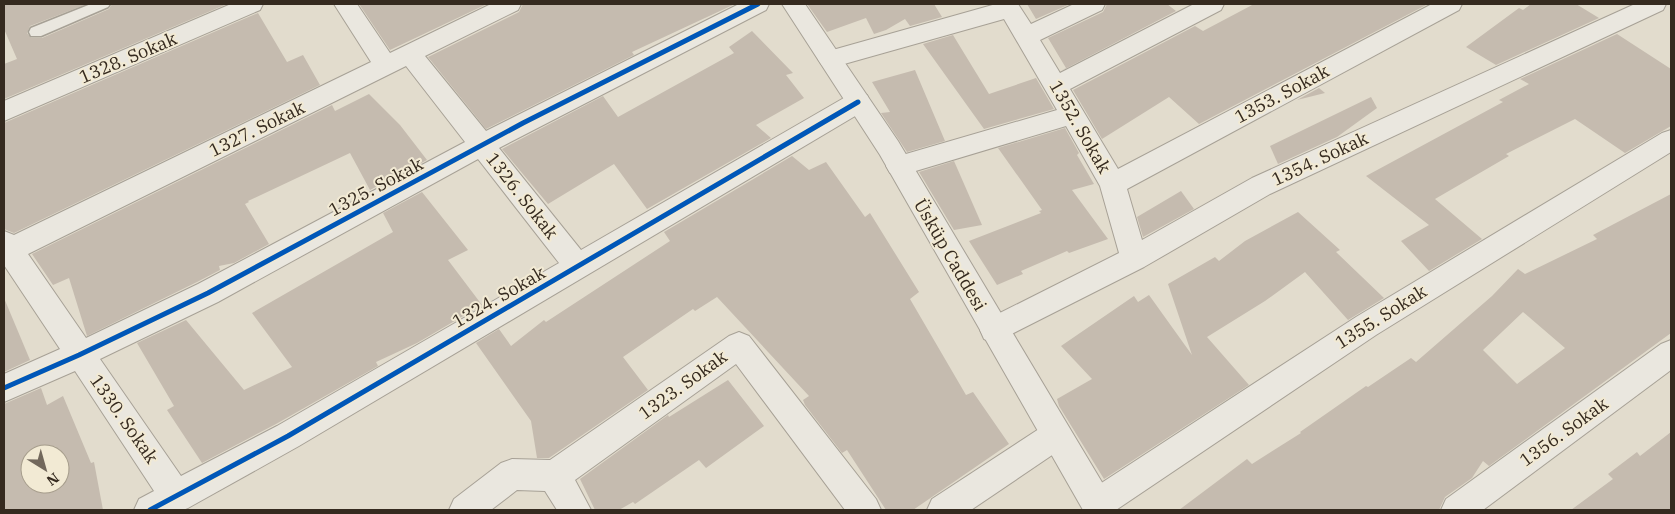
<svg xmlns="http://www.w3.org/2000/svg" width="1675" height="514" font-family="'IBM Plex Serif',serif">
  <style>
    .building { fill: #c5bbaf; fill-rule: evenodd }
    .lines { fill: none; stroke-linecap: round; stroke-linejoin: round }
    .service-casing { stroke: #a7a196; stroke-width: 3 }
    .minor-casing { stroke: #a7a196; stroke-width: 2 }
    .tertiary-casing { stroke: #a7a196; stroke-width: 2 }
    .service { fill: #eae7df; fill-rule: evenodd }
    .minor { fill: #eae7df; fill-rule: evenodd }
    .tertiary { fill: #eae7df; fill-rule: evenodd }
    .cycleway-casing { stroke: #f2ead4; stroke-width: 8 }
    .cycleway { stroke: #0057b8; stroke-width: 5 }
    .labels { text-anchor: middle; stroke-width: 4; stroke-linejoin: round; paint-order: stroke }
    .street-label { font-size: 18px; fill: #352a1f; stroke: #f2ead4 }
  </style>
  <rect width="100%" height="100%" fill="#e2dccd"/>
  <g class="building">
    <path d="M 4,4 L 87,4 L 30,26 L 27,33 L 31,38 L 42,38 L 109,9 L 112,4 L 227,4 L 4,99 L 4,64 L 17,59 L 4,29 Z"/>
    <path d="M 359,4 L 487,4 L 390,50 Z"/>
    <path d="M 523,4 L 735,4 L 632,52 L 634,55 L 486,129 L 428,57 L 519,12 Z"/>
    <path d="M 807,4 L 934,4 L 942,17 L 910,26 L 905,19 L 886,30 L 874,34 L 866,18 L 827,32 Z"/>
    <path d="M 1027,4 L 1070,4 L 1036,19 Z"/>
    <path d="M 1107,4 L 1167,4 L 1176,11 L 1061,71 L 1066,68 L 1048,38 L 1103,12 Z"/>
    <path d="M 1254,4 L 1428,4 L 1199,124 L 1169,97 L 1102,139 L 1073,90 L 1195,26 L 1203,31 Z"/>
    <path d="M 1531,4 L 1576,4 L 1599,18 L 1496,65 L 1466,47 L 1519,8 L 1523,10 Z"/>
    <path d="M 258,13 L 287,62 L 303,55 L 320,85 L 14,233 L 4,229 L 4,123 Z"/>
    <path d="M 752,31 L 793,73 L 786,75 L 804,98 L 756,125 L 771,138 L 647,209 L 614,164 L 548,204 L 502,149 L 603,96 L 618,117 L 734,53 L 729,47 Z"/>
    <path d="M 1617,34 L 1671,69 L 1671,126 L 1625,153 L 1575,119 L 1506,154 L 1509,156 L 1435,199 L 1482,239 L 1429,271 L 1401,241 L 1429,225 L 1366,176 L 1503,102 L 1499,100 L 1529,84 L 1520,79 Z"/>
    <path d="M 953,35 L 989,94 L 1036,78 L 1054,109 L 984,129 L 923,44 Z"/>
    <path d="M 915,70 L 945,141 L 907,152 L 881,113 L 890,112 L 872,82 Z"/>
    <path d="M 1319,88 L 1325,93 L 1297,100 Z"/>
    <path d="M 369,94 L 400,125 L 427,160 L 370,190 L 350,153 L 248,201 L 249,202 L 245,204 L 269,244 L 234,263 L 219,266 L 220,270 L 197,282 L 87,336 L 69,278 L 53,285 L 32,254 L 332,105 L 335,111 Z"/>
    <path d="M 1371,97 L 1377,108 L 1337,137 L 1278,164 L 1270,146 Z"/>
    <path d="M 1065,128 L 1079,153 L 1077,155 L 1094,184 L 1072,190 L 1108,239 L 1069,253 L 1067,251 L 1021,271 L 1023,274 L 997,285 L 969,241 L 1041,213 L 1039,211 L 1042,210 L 998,148 Z"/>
    <path d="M 792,156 L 809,170 L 826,162 L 865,217 L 870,213 L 919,292 L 910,299 L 966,395 L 973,392 L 1009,444 L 913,510 L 886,510 L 847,450 L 842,453 L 805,405 L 803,400 L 809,396 L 717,297 L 695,311 L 693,309 L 623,357 L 648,390 L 549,458 L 537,458 L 531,421 L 476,343 L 499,329 L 511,346 L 544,320 L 546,322 L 670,241 L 664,232 Z"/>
    <path d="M 954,161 L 982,225 L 954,230 L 919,172 Z"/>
    <path d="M 1181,191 L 1194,209 L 1143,237 L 1137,217 Z"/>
    <path d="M 422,192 L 468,250 L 448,260 L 482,305 L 417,343 L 376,362 L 378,366 L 276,424 L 202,463 L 167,410 L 174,406 L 137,343 L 186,320 L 244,390 L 292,367 L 252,313 L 393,232 L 383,213 Z"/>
    <path d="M 1671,194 L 1671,333 L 1489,466 L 1483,461 L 1472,478 L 1445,497 L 1439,510 L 1179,510 L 1247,459 L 1252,464 L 1301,433 L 1300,432 L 1366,386 L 1368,387 L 1411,358 L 1416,362 L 1492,296 L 1518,269 L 1525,274 L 1597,239 L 1593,235 ZM 1523,312 L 1565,348 L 1517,384 L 1483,350 Z"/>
    <path d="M 1298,212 L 1340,250 L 1336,252 L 1384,298 L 1348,320 L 1305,272 L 1265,301 L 1207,337 L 1249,385 L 1104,479 L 1059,406 L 1057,399 L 1092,379 L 1061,346 L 1134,296 L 1138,302 L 1149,295 L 1192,355 L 1168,284 L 1215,257 L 1219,261 L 1245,241 Z"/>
    <path d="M 4,298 L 30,360 L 4,372 Z"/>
    <path d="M 728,380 L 764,426 L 706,468 L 699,460 L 635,504 L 633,502 L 619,510 L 595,510 L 580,479 L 668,415 L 669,417 Z"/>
    <path d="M 41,388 L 47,405 L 63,396 L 91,463 L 94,462 L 103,510 L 4,510 L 4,404 ZM 30,454 L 60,454 L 60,484 L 30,484 Z"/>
    <path d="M 1671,432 L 1671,510 L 1571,510 L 1613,479 L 1608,474 L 1637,452 L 1640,456 Z"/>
  </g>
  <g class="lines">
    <defs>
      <path id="service" d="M 91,4 L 110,4 L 108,7 L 41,36 L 31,36 L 29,32 L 31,28 Z"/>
      <g id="minor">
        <path d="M 231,4 L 263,4 L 260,10 L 4,121 L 4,101 Z"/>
        <path d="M 334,4 L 357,4 L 390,53 L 491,4 L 521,4 L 518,10 L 425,56 L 486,131 L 739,4 L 769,4 L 766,10 L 499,148 L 581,250 L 849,95 L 858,93 L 867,95 L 870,102 L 867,109 L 299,446 L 188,508 L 183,510 L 134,510 L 139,499 L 154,491 L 75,371 L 4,402 L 4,374 L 60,349 L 4,265 L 4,231 L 14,235 L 371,62 ZM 406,66 L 465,142 L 198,284 L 86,338 L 28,254 ZM 478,159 L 559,263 L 277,426 L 181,476 L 100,359 L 218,302 Z"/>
        <path d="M 996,4 L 1018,4 L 1031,24 L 1074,4 L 1105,4 L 1102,10 L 1040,40 L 1060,73 L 1194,4 L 1224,4 L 1221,10 L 1070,89 L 1118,169 L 1432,4 L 1462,4 L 1459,10 L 1127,189 L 1142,240 L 1252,178 L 1635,4 L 1666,4 L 1663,10 L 1270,194 L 1144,267 L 994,343 L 984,339 L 980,330 L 984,321 L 1119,253 L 1100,186 L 1066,126 L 899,176 L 890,173 L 886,166 L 890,159 L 899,156 L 1057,110 L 1004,19 L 830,68 L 822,65 L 818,59 L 822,53 Z"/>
        <path d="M 1671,130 L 1671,152 L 1376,335 L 1116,510 L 1084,510 L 1081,504 L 1086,493 L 1356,317 L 1662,133 Z"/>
        <path d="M 739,332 L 749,336 L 876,499 L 881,510 L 845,510 L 736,364 L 575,480 L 591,510 L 557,510 L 545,491 L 517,490 L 491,510 L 449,510 L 454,499 L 501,463 L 512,459 L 550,460 L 729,336 Z"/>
        <path d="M 1671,340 L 1671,370 L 1483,510 L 1441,510 L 1446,499 L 1661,344 Z"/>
        <path d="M 1056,420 L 1067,425 L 1071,435 L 1067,445 L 971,510 L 927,510 L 932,499 L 1045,425 Z"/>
      </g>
      <path id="tertiary" d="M 782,4 L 805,4 L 898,141 L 1112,499 L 1117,510 L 1083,510 L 880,155 Z"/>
    </defs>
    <use href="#service" class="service-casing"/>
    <use href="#minor" class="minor-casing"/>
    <use href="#tertiary" class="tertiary-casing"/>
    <use href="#service" class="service"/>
    <use href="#minor" class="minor"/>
    <use href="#tertiary" class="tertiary"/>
    <defs>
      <g id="cycleway">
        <path d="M 4,388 L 79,355 L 208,293 L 523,123 L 758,4"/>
        <path d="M 150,510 L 288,436 L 858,102"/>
      </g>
    </defs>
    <use href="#cycleway" class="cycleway-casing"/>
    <use href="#cycleway" class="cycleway"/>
  </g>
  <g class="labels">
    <g class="street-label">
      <text transform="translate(128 58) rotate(-23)" y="6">1328. Sokak</text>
      <text transform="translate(1282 94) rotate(-28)" y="6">1353. Sokak</text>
      <text transform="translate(1080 127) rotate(60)" y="6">1352. Sokak</text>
      <text transform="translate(257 129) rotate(-26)" y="6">1327. Sokak</text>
      <text transform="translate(1320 159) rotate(-25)" y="6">1354. Sokak</text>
      <text transform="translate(376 187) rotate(-28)" y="6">1325. Sokak</text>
      <text transform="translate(522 196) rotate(52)" y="6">1326. Sokak</text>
      <text transform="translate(950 255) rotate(60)" y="6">Üsküp Caddesi</text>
      <text transform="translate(499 297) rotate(-30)" y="6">1324. Sokak</text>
      <text transform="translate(1381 317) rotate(-32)" y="6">1355. Sokak</text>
      <text transform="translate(683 385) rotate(-36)" y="6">1323. Sokak</text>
      <text transform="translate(124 419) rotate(55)" y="6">1330. Sokak</text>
      <text transform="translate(1564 432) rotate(-36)" y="6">1356. Sokak</text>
    </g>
  </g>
  <rect width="1675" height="514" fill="none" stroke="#352a1f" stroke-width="10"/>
  <g transform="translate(45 469) rotate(143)"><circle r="24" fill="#f2ead4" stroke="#a69d8c"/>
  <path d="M0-4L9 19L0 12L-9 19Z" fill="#72685c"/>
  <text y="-8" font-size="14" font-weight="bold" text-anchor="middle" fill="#352a1f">N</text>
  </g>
</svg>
